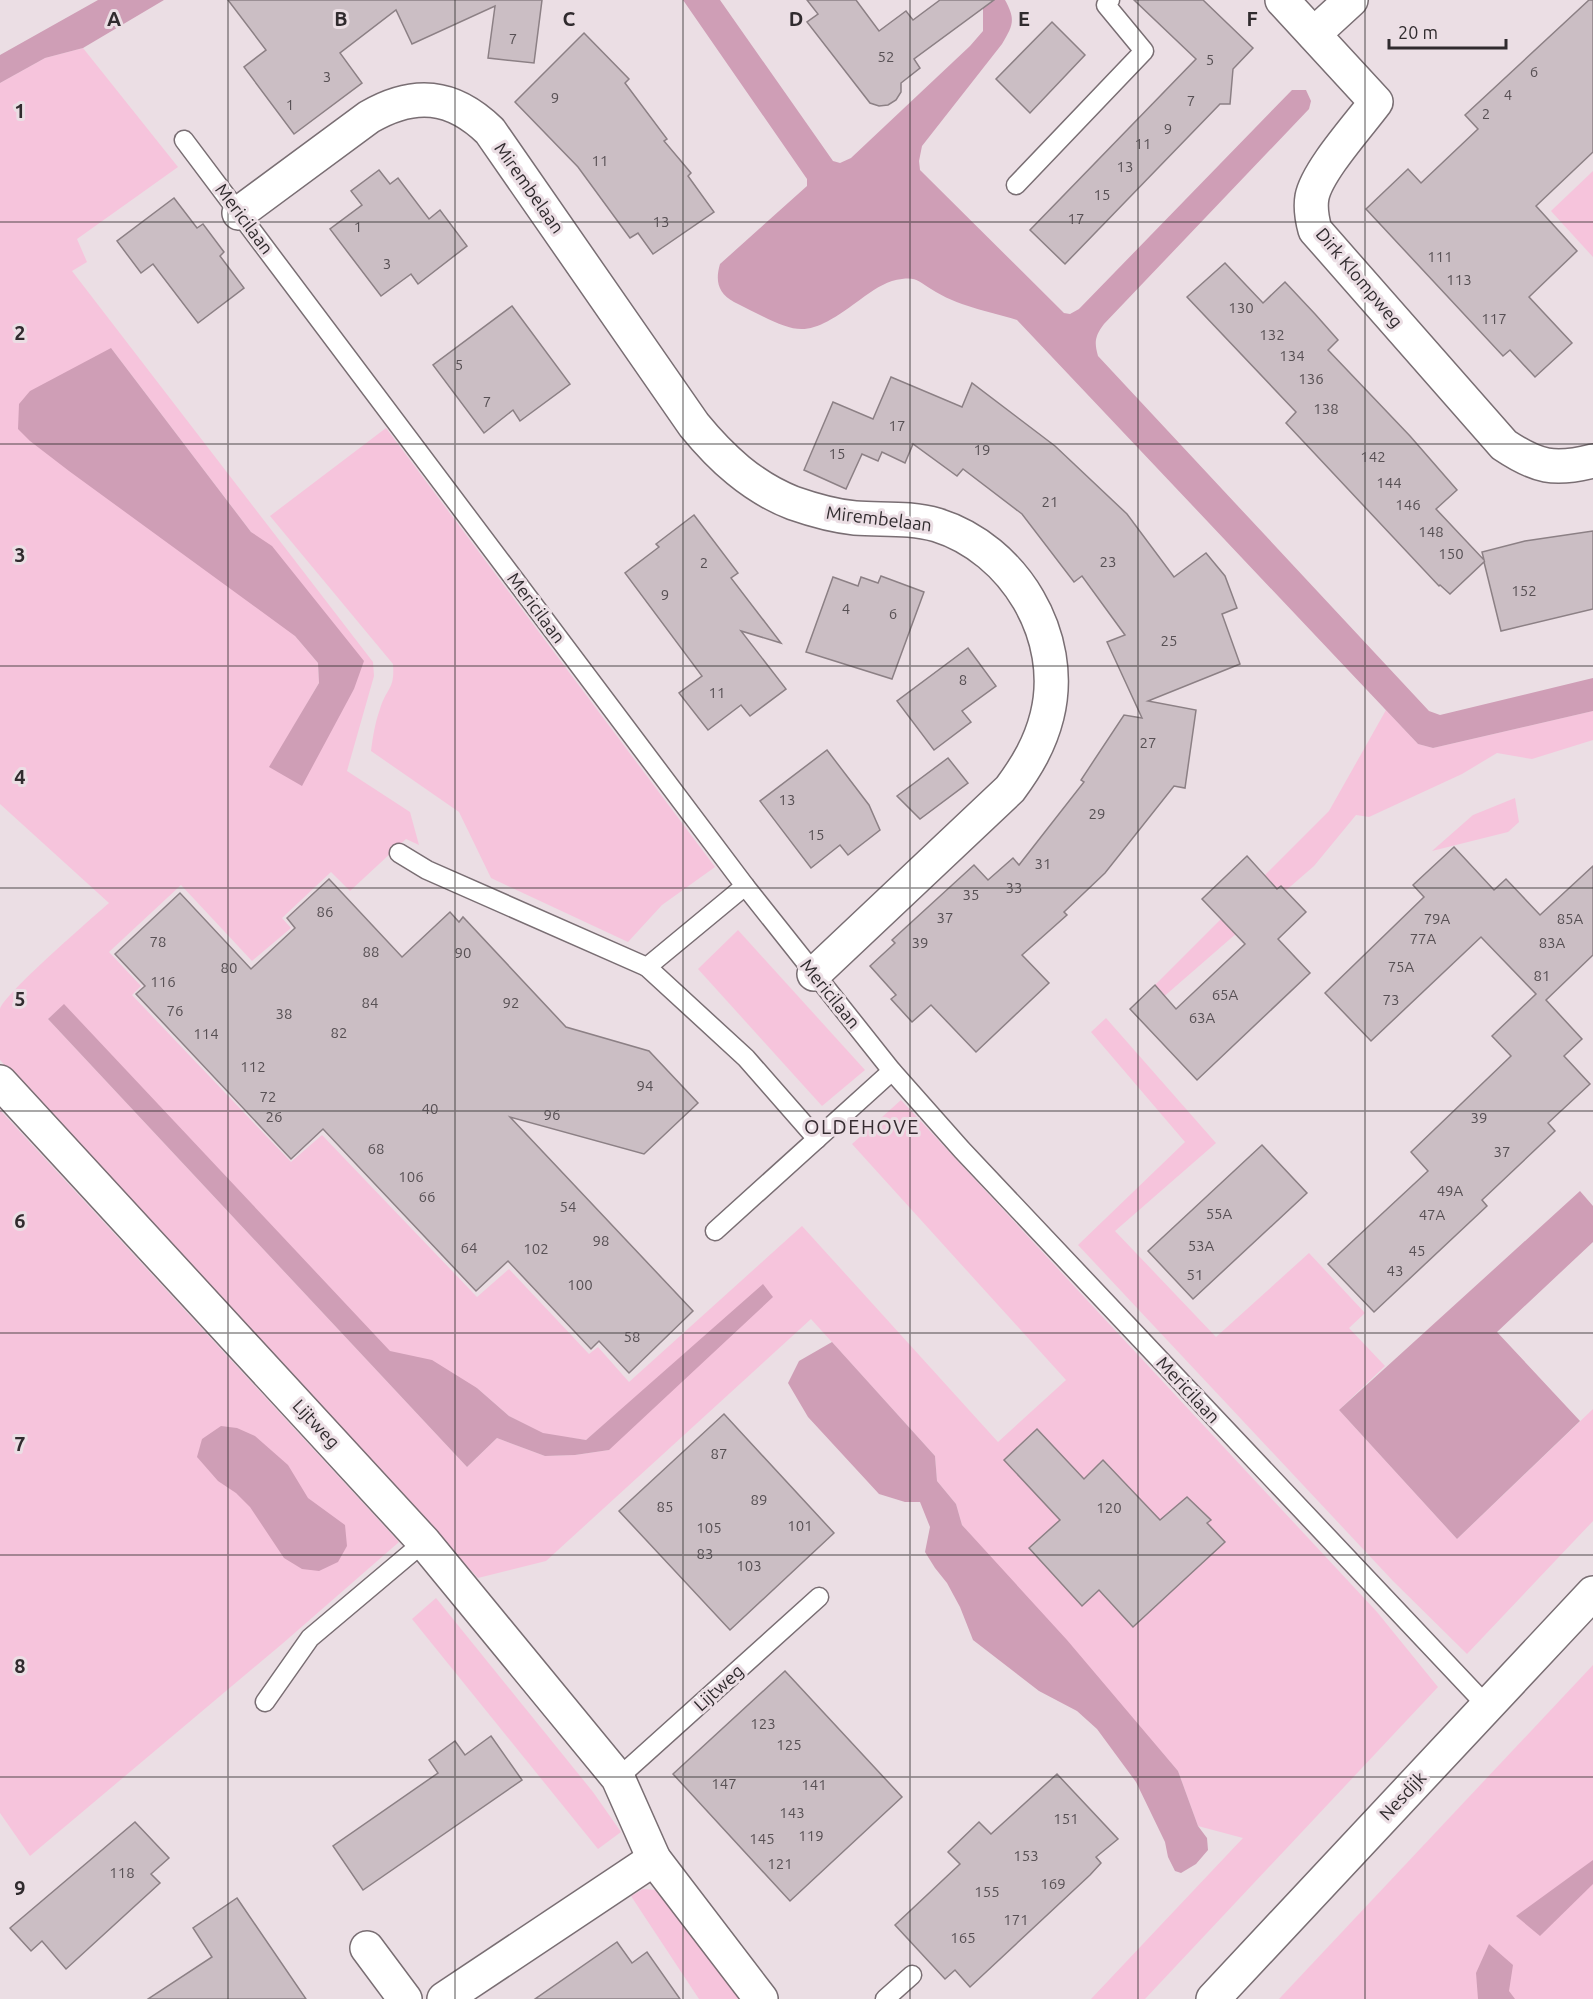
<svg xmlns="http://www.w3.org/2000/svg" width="1593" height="1999" font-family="Ubuntu,sans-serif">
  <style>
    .green { fill: #f6c4dc; fill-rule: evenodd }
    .water { fill: #cf9eb6 }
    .building { fill: #cbbec4; stroke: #8c8085; stroke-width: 1.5 }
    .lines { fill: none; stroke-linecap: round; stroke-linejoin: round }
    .lane-casing { stroke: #796e73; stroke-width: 21 }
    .street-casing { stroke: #796e73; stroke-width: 36 }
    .lane { stroke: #fff; stroke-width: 18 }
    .street { stroke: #fff; stroke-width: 33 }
    .grid { fill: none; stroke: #302b2e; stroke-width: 1.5; stroke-opacity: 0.55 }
    .labels { text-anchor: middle; stroke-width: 6; stroke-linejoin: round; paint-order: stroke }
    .number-label { font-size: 15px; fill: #575054 }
    .street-label { font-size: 18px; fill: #302b2e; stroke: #ebdee4 }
    .neighbourhood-label { font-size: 20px; letter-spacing: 1.5px; fill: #352b30; stroke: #ebdee4 }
    .grid-label { font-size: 20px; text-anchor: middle; font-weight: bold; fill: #302b2e; stroke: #ebdee4; stroke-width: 6; stroke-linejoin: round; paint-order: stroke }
  </style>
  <rect width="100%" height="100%" fill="#ebdee4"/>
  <g class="green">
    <path d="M 83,48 L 178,167 L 77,239 L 87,262 L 72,271 L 373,662 L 374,676 L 347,771 L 410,812 L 419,845 L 406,839 L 350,891 L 331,872 L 282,918 L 291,928 L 252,961 L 181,885 L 109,952 L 141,986 L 132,995 L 291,1162 L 322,1135 L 477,1297 L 509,1269 L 589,1354 L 598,1347 L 629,1382 L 802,1226 L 998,1442 L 1066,1380 L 852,1144 L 901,1100 L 1377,1612 L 1438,1687 L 1145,1999 L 1091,1999 L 1243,1838 L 1198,1826 L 1178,1771 L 962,1525 L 956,1504 L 937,1481 L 935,1456 L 811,1319 L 546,1561 L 478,1578 L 0,1060 C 0,1047 0,1021 0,1009 C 4,994 92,918 109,903 L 0,804 L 0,83 L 45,58 ZM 111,348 L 251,532 L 354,689 L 270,767 L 319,683 L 318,663 L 295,636 ZM 64,1005 L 390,1352 L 477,1388 L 509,1416 L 543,1434 L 586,1440 L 646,1389 L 609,1450 L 575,1455 L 545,1456 L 497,1438 L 467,1467 L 48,1019 Z"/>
    <path d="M 1593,171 L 1593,257 L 1551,211 Z"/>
    <path d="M 386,428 L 715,867 L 662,905 L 628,942 L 491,878 L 459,812 L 371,751 C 373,736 375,723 380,709 C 387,687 395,690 393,664 L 270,516 Z"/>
    <path d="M 1386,710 L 1418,744 L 1433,748 L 1593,711 L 1593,740 L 1532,759 L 1497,753 L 1462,774 L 1369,817 L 1356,815 L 1314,866 L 1153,1006 L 1145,995 L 1329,811 Z"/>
    <path d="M 1515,798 L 1519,822 L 1508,832 L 1432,851 L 1473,815 Z"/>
    <path d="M 738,930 L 865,1070 L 822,1106 L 698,969 Z"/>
    <path d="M 1106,1018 L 1216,1143 L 1115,1231 L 1216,1337 L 1309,1253 L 1365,1313 L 1349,1328 L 1385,1366 L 1339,1410 L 1457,1539 L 1593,1409 L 1593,1521 L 1467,1654 L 1393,1581 L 1078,1245 L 1185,1142 L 1091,1032 Z"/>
    <path d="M 0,1110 L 399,1542 L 282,1644 L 30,1856 L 0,1813 Z"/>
    <path d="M 436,1598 L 593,1792 L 621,1832 L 598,1849 L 412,1619 Z"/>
    <path d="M 1593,1665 L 1593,1999 L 1279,1999 Z"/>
    <path d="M 643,1889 L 656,1890 L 669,1901 L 741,1999 L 699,1999 L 631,1896 Z"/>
  </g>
  <g class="water">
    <path d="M 98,0 L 164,0 L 83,48 L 45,58 L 0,83 L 0,55 Z"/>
    <path d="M 683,0 L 720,0 L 833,161 L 840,163 L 851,158 L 970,46 L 983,31 L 983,8 L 976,0 L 1005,0 C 1016,20 1013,25 1002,44 L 922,146 L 919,161 L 920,170 L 1064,313 L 1070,314 L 1079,309 L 1292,90 L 1306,90 L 1311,101 L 1309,109 L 1104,324 C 1095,336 1094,342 1098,356 L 1429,711 L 1440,715 L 1593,678 L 1593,711 L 1433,748 L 1418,744 L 1017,320 C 988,311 957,306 931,289 C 919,282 917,277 902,279 C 888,280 877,288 865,296 C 802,343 801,335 734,302 C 718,293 715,281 720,264 L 807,186 L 807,179 Z"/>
    <path d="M 111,348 L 251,532 L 272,546 L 364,661 L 354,689 L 302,786 L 269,767 L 319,683 L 318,663 L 295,636 L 69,471 L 30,441 L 18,429 L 19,404 L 30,391 Z"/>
    <path d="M 64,1004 L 390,1351 L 432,1360 L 477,1388 L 509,1416 L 543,1433 L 586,1440 L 763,1284 L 773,1297 L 609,1450 L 575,1455 L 545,1456 L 497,1438 L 467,1467 L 48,1019 Z"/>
    <path d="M 1580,1191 L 1593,1206 L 1593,1242 L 1497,1332 L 1580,1421 L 1457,1539 L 1339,1410 Z"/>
    <path d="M 832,1342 L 935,1456 L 937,1481 L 956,1504 L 962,1525 L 1067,1640 L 1178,1771 L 1198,1826 L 1207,1838 L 1208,1850 L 1196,1864 L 1181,1873 L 1175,1871 L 1168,1857 L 1165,1842 L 1136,1782 L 1097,1729 L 1077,1711 L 1039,1691 L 973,1640 L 960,1607 L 947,1583 L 935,1568 L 925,1552 L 930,1527 L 920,1502 L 905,1502 L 879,1494 L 808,1417 L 788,1383 L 799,1361 Z"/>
    <path d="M 221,1426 L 237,1428 L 255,1436 L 288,1465 L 308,1498 L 345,1525 L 347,1546 L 338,1562 L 319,1571 L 302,1569 L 284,1558 L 250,1507 L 236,1493 L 218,1481 L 197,1457 L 202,1439 Z"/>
    <path d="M 1593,1860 L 1593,1884 L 1540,1936 L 1516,1916 Z"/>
    <path d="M 1489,1944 L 1513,1965 L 1509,1991 L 1515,1999 L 1478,1999 L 1476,1973 Z"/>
  </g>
  <g class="building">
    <path d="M 228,0 L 542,0 L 534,63 L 488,58 L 495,6 L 412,44 L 396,10 L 340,53 L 362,83 L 294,134 L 244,67 L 266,50 Z"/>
    <path d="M 807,0 L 856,0 L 879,31 L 906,11 L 913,20 L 940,0 L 994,0 L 914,59 L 920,68 L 901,83 L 901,92 L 896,100 L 888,105 L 879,106 L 870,103 L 807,22 L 818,14 Z"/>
    <path d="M 1134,0 L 1203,0 L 1253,48 L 1233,69 L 1230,104 L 1220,104 L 1065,264 L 1030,230 L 1196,59 Z"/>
    <path d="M 1589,0 L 1593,0 L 1593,152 L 1536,206 L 1577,251 L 1529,297 L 1572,343 L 1535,377 L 1510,350 L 1503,356 L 1366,209 L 1408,169 L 1421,183 L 1478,129 L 1465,115 Z"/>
    <path d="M 1052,22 L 1085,55 L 1030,113 L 996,79 Z"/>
    <path d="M 584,33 L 629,79 L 625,83 L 667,139 L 664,141 L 691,173 L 688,176 L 714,212 L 653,254 L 638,233 L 630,238 L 578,167 L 515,102 Z"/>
    <path d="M 379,170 L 390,184 L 398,178 L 429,219 L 440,210 L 467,246 L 418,284 L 411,274 L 381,296 L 330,229 L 362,205 L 351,191 Z"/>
    <path d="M 174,198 L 197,228 L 203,224 L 224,252 L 220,256 L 244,288 L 198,323 L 153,264 L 141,273 L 117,241 Z"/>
    <path d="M 1225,263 L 1263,303 L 1285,282 L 1315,314 L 1338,340 L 1328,350 L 1410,436 L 1457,490 L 1436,509 L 1484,560 L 1482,552 L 1525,541 L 1593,531 L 1593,609 L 1501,631 L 1484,562 L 1450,594 L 1440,585 L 1439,586 L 1286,423 L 1296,412 L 1187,297 Z"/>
    <path d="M 512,306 L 570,384 L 520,421 L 513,410 L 484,433 L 433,365 Z"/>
    <path d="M 891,377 L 962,407 L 972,383 L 1055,446 L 1127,514 L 1174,577 L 1206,553 L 1225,576 L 1237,608 L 1222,614 L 1240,664 L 1148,701 L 1196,710 L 1185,788 L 1174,786 L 1105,873 L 1064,912 L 1067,915 L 1022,955 L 1049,983 L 976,1052 L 931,1005 L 912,1022 L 891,999 L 896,995 L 870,966 L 895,943 L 892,940 L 974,865 L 988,880 L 1013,858 L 1019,865 L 1084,782 L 1081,780 L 1124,715 L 1142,718 L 1107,642 L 1125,635 L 1082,576 L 1074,582 L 1022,514 L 963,469 L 957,476 L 913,444 L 905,463 L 882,452 L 878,461 L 862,454 L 846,489 L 804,470 L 833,402 L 873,419 Z"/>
    <path d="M 694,515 L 738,573 L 731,578 L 781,643 L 741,631 L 786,689 L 750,716 L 741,705 L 708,730 L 679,693 L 702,676 L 625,573 L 659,547 L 656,544 Z"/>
    <path d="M 881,576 L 924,592 L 892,679 L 806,652 L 833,577 L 858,586 L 861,577 L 878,583 Z"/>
    <path d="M 968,648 L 996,686 L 962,711 L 971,722 L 934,750 L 897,701 Z"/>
    <path d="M 827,750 L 869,805 L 880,830 L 848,855 L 840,845 L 811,868 L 760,801 Z"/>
    <path d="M 948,758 L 968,783 L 920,819 L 897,796 Z"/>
    <path d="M 1454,847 L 1494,890 L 1506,879 L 1540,915 L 1593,866 L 1593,955 L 1546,1000 L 1582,1039 L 1564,1056 L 1590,1084 L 1548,1123 L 1555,1131 L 1482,1200 L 1487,1206 L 1374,1312 L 1328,1264 L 1428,1171 L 1411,1152 L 1511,1056 L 1492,1036 L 1536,994 L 1481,937 L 1371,1041 L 1325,993 L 1424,897 L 1413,885 Z"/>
    <path d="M 1247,856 L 1277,889 L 1281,886 L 1306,912 L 1278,939 L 1310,973 L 1197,1080 L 1130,1009 L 1155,985 L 1176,1009 L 1245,944 L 1202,899 Z"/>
    <path d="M 329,879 L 402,957 L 450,912 L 459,922 L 463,917 L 566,1027 L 649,1051 L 698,1103 L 644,1154 L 510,1117 L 693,1311 L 629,1373 L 599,1341 L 591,1349 L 508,1261 L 476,1291 L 323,1129 L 291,1159 L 136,994 L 145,986 L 115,954 L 180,893 L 251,969 L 295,928 L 287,918 Z"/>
    <path d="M 1262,1145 L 1307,1193 L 1193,1299 L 1148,1251 Z"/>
    <path d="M 724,1414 L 834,1533 L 730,1630 L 619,1511 Z"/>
    <path d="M 1037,1429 L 1084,1479 L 1103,1460 L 1160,1520 L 1187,1497 L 1211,1520 L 1207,1523 L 1225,1542 L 1133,1627 L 1099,1590 L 1082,1606 L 1029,1548 L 1060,1520 L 1004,1460 Z"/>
    <path d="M 785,1671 L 902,1797 L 790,1901 L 673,1774 Z"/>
    <path d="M 491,1736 L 522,1780 L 363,1890 L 333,1846 L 438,1773 L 429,1760 L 455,1741 L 465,1755 Z"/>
    <path d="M 1057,1774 L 1118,1839 L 1096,1857 L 1101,1863 L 1090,1875 L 970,1987 L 955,1970 L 945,1979 L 895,1925 L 960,1864 L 948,1852 L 979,1822 L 991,1834 Z"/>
    <path d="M 135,1822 L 169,1858 L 151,1874 L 160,1883 L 66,1969 L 42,1941 L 31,1951 L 10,1928 Z"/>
    <path d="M 237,1898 L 306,1999 L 148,1999 L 212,1957 L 193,1928 Z"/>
    <path d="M 617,1942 L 632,1963 L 647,1952 L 680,1999 L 535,1999 Z"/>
  </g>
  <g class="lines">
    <defs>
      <g id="lane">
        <path d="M 184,140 L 745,886 L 892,1071 L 962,1150 L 1487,1706"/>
        <path d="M 1016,185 L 1144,51 L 1106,5 L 1110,0"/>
        <path d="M 399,853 L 427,870 L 647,967 L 745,886"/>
        <path d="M 647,967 L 746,1058 L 817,1139"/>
        <path d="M 715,1231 L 892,1071"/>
        <path d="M 265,1702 L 310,1638 L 424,1542"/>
        <path d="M 618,1778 L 819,1597"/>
        <path d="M 885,1999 L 912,1975"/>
      </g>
      <g id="street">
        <path d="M 1282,0 L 1376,102 C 1359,125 1317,171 1312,197 C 1310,208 1312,219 1315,230 L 1504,445 C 1537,467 1554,471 1593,461"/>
        <path d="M 1314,34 L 1351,0"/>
        <path d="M 239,213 L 369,117 C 414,91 452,94 490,131 L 694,425 C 721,458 752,487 793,503 C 813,510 834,516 855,518 C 882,520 910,517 937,525 C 1014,549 1067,636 1047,716 C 1040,744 1027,766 1010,789 L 814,974"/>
        <path d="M 0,1082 L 424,1542 L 618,1778 L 654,1859 L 761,1999"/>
        <path d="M 367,1948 L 405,1999"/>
        <path d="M 444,1999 L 654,1859"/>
        <path d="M 1213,1999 L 1593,1593"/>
      </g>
    </defs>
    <use href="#lane" class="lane-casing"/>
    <use href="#street" class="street-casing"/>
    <use href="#lane" class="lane"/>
    <use href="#street" class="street"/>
  </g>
  <path class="grid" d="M 228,0 L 228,1999M 455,0 L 455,1999M 683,0 L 683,1999M 910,0 L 910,1999M 1138,0 L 1138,1999M 1365,0 L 1365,1999M 0,222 L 1593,222M 0,444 L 1593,444M 0,666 L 1593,666M 0,888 L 1593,888M 0,1111 L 1593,1111M 0,1333 L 1593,1333M 0,1555 L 1593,1555M 0,1777 L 1593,1777"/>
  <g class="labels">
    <g class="number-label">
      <text x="513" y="44">7</text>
      <text x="886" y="62">52</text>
      <text x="1210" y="65">5</text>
      <text x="1534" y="77">6</text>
      <text x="327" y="82">3</text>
      <text x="1508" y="100">4</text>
      <text x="555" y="103">9</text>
      <text x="1191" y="106">7</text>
      <text x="290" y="110">1</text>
      <text x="1486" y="119">2</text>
      <text x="1168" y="134">9</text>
      <text x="1143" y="149">11</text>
      <text x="600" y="166">11</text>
      <text x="1125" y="172">13</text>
      <text x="1102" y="200">15</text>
      <text x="1076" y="224">17</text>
      <text x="661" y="227">13</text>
      <text x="358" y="232">1</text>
      <text x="1440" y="262">111</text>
      <text x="387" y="269">3</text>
      <text x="1459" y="285">113</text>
      <text x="1241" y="313">130</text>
      <text x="1494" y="324">117</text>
      <text x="1272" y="340">132</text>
      <text x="1292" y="361">134</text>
      <text x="459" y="370">5</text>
      <text x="1311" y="384">136</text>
      <text x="487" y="407">7</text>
      <text x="1326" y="414">138</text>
      <text x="897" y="431">17</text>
      <text x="982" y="455">19</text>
      <text x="837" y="459">15</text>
      <text x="1373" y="462">142</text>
      <text x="1389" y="488">144</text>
      <text x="1050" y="507">21</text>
      <text x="1408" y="510">146</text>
      <text x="1431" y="537">148</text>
      <text x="1451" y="559">150</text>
      <text x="1108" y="567">23</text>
      <text x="704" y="568">2</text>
      <text x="1524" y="596">152</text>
      <text x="665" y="600">9</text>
      <text x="846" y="614">4</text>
      <text x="893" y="619">6</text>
      <text x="1169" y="646">25</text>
      <text x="963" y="685">8</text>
      <text x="717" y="698">11</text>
      <text x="1148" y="748">27</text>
      <text x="787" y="805">13</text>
      <text x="1097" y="819">29</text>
      <text x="816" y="840">15</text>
      <text x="1043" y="869">31</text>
      <text x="1014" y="893">33</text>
      <text x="971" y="900">35</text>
      <text x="325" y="917">86</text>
      <text x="945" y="923">37</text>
      <text x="1437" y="924">79A</text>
      <text x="1570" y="924">85A</text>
      <text x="1423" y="944">77A</text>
      <text x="158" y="947">78</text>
      <text x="920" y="948">39</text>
      <text x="1552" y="948">83A</text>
      <text x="371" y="957">88</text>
      <text x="463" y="958">90</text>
      <text x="1401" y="972">75A</text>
      <text x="229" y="973">80</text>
      <text x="1542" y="981">81</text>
      <text x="163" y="987">116</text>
      <text x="1225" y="1000">65A</text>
      <text x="1391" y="1005">73</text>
      <text x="370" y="1008">84</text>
      <text x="511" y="1008">92</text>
      <text x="175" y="1016">76</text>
      <text x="284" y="1019">38</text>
      <text x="1202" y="1023">63A</text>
      <text x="339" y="1038">82</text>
      <text x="206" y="1039">114</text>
      <text x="253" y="1072">112</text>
      <text x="645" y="1091">94</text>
      <text x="268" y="1102">72</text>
      <text x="430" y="1114">40</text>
      <text x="552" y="1120">96</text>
      <text x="274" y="1122">26</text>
      <text x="1479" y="1123">39</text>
      <text x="376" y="1154">68</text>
      <text x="1502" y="1157">37</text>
      <text x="411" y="1182">106</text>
      <text x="1450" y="1196">49A</text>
      <text x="427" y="1202">66</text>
      <text x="568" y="1212">54</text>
      <text x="1219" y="1219">55A</text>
      <text x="1432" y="1220">47A</text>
      <text x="601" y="1246">98</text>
      <text x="1201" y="1251">53A</text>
      <text x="469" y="1253">64</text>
      <text x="536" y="1254">102</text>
      <text x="1417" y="1256">45</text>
      <text x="1395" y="1276">43</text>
      <text x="1195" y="1280">51</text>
      <text x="580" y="1290">100</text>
      <text x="632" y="1342">58</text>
      <text x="719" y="1459">87</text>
      <text x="759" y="1505">89</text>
      <text x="665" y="1512">85</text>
      <text x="1109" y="1513">120</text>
      <text x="800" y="1531">101</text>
      <text x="709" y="1533">105</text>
      <text x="705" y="1559">83</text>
      <text x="749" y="1571">103</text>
      <text x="763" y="1729">123</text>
      <text x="789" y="1750">125</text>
      <text x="724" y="1789">147</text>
      <text x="814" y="1790">141</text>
      <text x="792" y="1818">143</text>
      <text x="1066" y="1824">151</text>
      <text x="811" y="1841">119</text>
      <text x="762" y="1844">145</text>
      <text x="1026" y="1861">153</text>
      <text x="780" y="1869">121</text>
      <text x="122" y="1878">118</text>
      <text x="1053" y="1889">169</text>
      <text x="987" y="1897">155</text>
      <text x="1016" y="1925">171</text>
      <text x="963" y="1943">165</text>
    </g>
    <g class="street-label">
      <text transform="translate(529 188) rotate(55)" y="6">Mirembelaan</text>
      <text transform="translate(244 219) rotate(53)" y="6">Mericilaan</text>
      <text transform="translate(1359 278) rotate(50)" y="6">Dirk Klompweg</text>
      <text transform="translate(879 519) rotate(7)" y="6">Mirembelaan</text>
      <text transform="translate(536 608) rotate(53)" y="6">Mericilaan</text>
      <text transform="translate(830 994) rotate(51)" y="6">Mericilaan</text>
      <text transform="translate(1188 1390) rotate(47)" y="6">Mericilaan</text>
      <text transform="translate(316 1424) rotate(47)" y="6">Lijtweg</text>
      <text transform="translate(719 1688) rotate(-42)" y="6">Lijtweg</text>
      <text transform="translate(1403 1796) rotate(-47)" y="6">Nesdijk</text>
    </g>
    <g class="neighbourhood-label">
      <text x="862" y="1134">OLDEHOVE</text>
    </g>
  </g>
  <g class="grid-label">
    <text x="114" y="26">A</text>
    <text x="341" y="26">B</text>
    <text x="569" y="26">C</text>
    <text x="796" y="26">D</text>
    <text x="1024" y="26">E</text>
    <text x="1252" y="26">F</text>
    <text x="20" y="118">1</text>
    <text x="20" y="340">2</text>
    <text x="20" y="562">3</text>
    <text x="20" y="784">4</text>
    <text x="20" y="1006">5</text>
    <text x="20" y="1228">6</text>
    <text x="20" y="1451">7</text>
    <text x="20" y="1673">8</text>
    <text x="20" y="1895">9</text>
  </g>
  <path d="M1389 39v9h117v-9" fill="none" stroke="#302b2e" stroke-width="3"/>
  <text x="1398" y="39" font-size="18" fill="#302b2e" stroke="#ebdee4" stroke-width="4.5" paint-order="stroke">20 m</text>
</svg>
